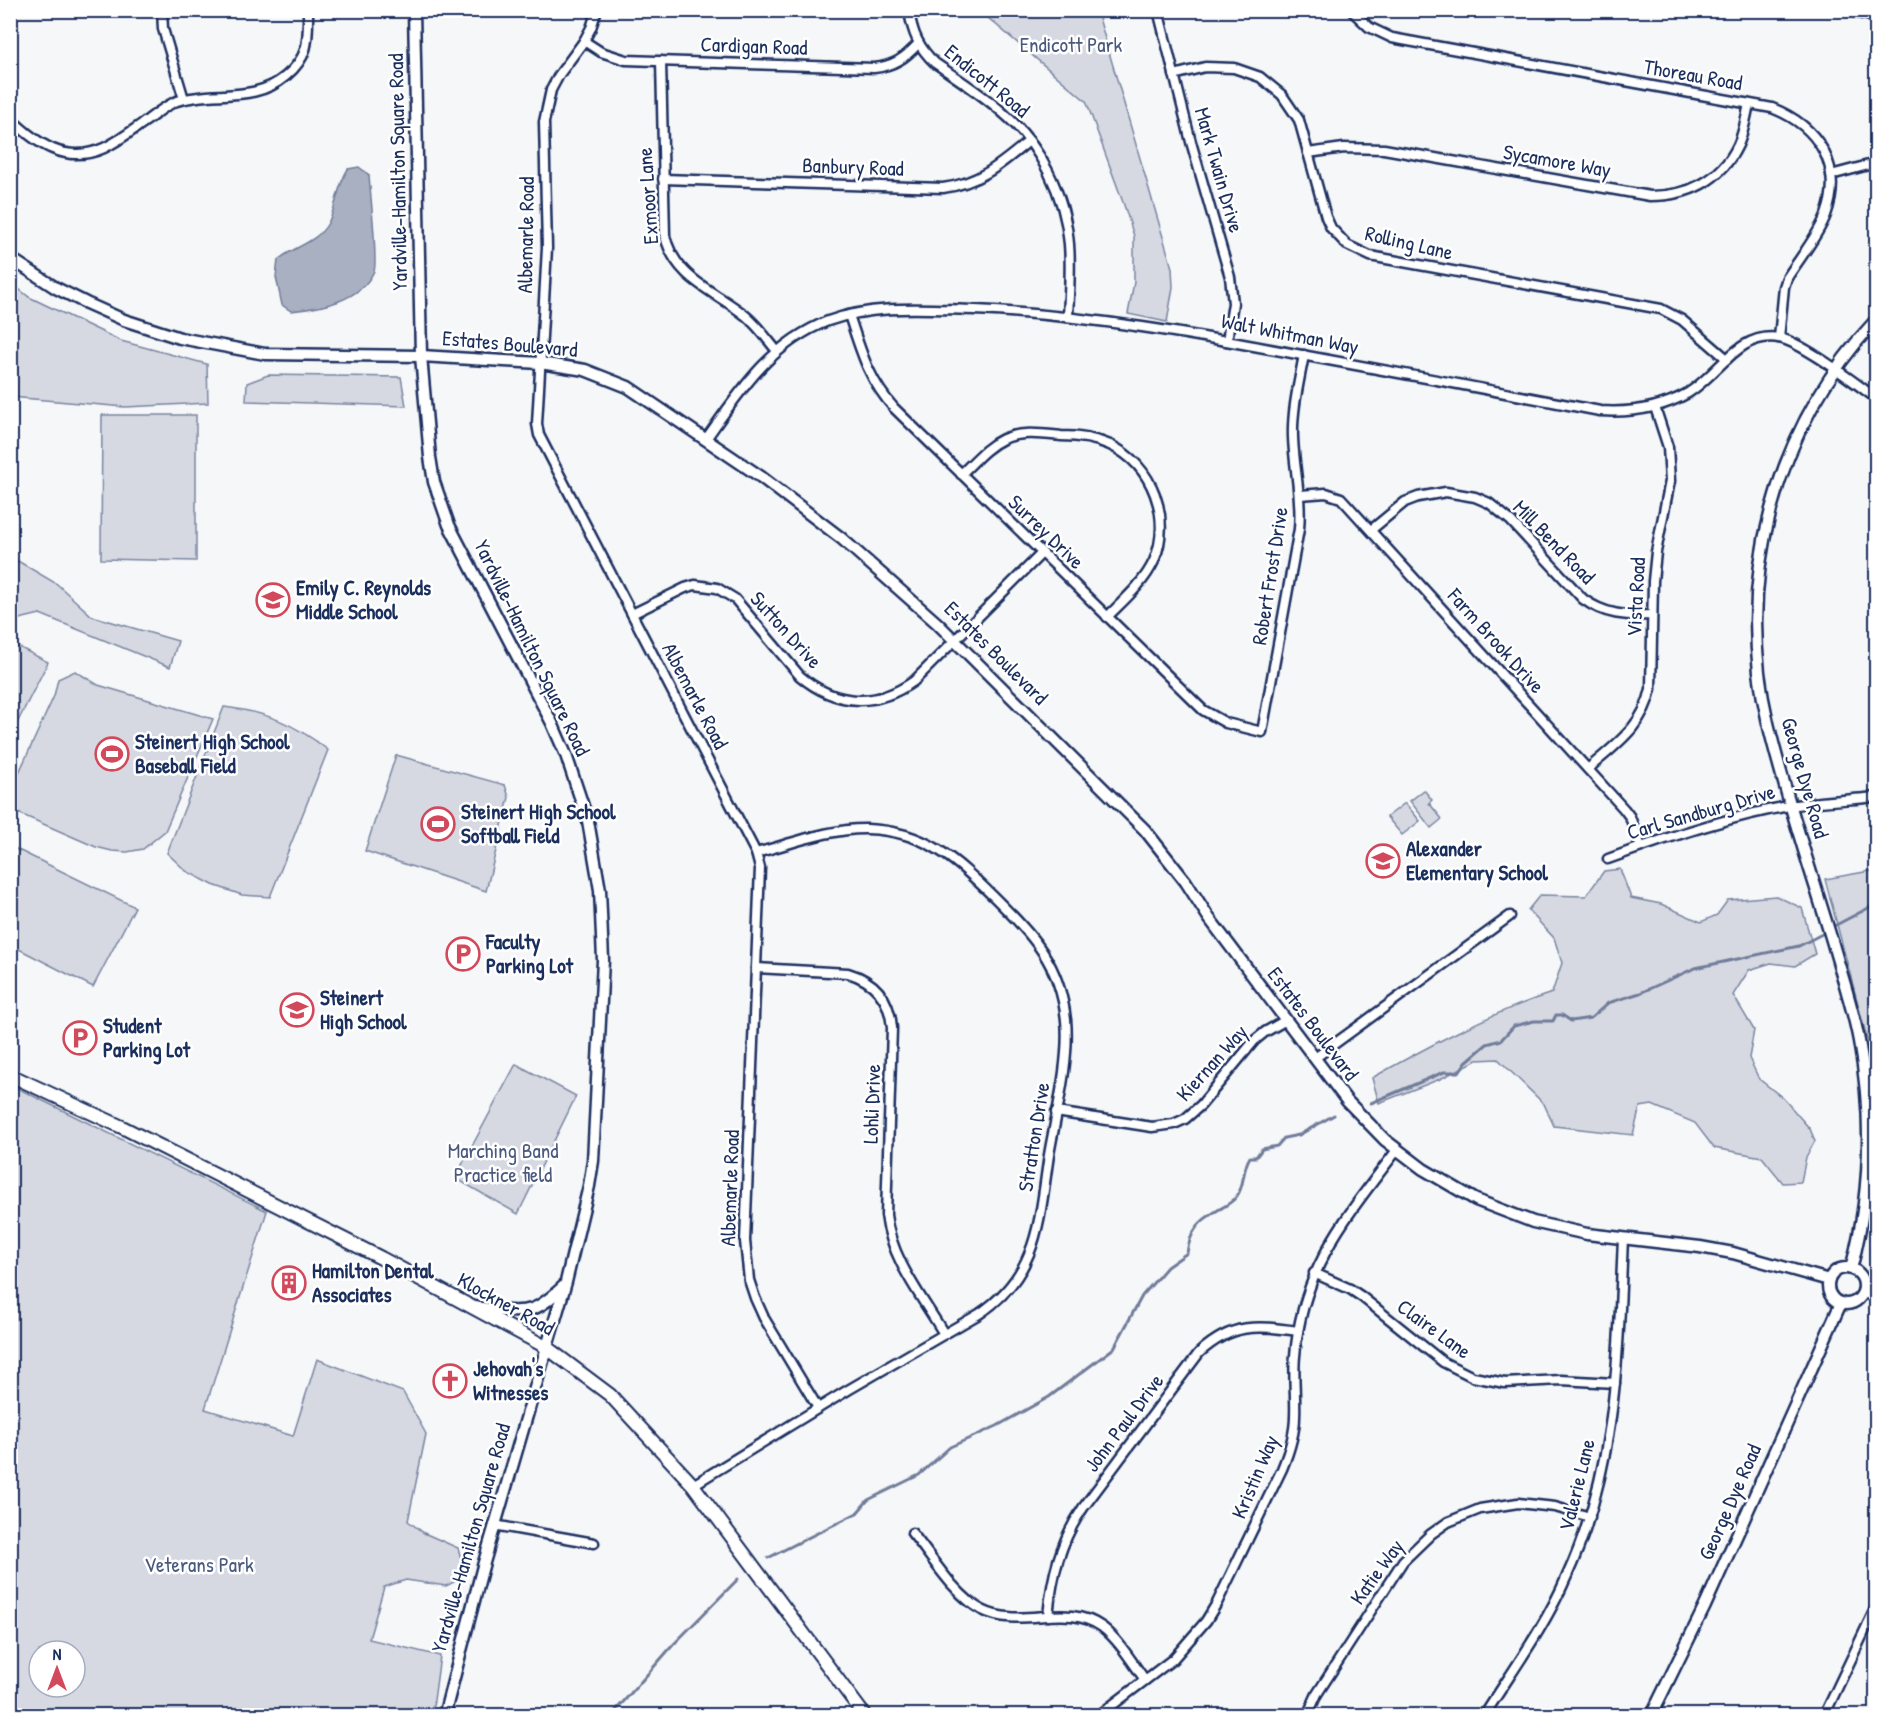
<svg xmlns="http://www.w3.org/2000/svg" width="1887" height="1726" font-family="'Patrick Hand',sans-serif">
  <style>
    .green { fill: #d6d9e2; stroke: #7884a0; stroke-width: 1.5; fill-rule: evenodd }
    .water { fill: #a9b0c1; stroke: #707c99; stroke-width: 1.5 }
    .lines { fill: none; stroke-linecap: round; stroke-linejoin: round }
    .stream { stroke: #707c99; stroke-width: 3 }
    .minor-casing { stroke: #1b2f5e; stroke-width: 13 }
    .tertiary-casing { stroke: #1b2f5e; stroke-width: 15 }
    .secondary-casing { stroke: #1b2f5e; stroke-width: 16 }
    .minor { stroke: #fff; stroke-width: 8 }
    .tertiary { stroke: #fff; stroke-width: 10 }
    .secondary { stroke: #fff; stroke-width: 12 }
    .labels { text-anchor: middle; stroke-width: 5; stroke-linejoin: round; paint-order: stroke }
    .park-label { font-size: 21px; fill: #4a5a7f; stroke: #fff }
    .street-label { font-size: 21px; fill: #1b2f5e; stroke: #fff }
    .poi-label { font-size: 21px; font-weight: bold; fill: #1b2f5e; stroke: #fff; text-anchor: start }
  </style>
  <rect width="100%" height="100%" fill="#f6f7f9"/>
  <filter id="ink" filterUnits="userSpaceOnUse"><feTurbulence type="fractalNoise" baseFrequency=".0167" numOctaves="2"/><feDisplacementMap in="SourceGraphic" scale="12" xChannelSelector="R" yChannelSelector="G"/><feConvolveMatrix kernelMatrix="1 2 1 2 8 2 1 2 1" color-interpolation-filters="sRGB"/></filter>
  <g filter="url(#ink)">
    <g class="green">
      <path d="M 940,11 L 1097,11 L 1172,268 L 1173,287 L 1167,322 L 1128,314 L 1134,282 L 1134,236 L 1124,205 L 1086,101 L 981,12 Z"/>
      <path d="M 10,282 L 29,297 L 121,341 L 207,364 L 208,403 L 125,407 L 11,397 Z"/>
      <path d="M 268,375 L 401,377 L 406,406 L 246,401 L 247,383 Z"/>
      <path d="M 102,415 L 196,415 L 196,561 L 101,559 Z"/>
      <path d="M 11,557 L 57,584 L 92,616 L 178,641 L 170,667 L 40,614 L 11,621 Z"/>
      <path d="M 11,643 L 48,662 L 11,735 Z"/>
      <path d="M 75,671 L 98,685 L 213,719 L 165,831 L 143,849 L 127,852 L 112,851 L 96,847 L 11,810 L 11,790 L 54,696 L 58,679 Z"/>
      <path d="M 224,707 C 267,712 295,724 328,750 L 270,897 L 242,895 L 213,885 L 186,871 L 167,853 Z"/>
      <path d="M 396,755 L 505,785 L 509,797 L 486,891 L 365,851 Z"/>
      <path d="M 1424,790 L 1432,800 L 1429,803 L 1442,819 L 1431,828 L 1410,801 Z"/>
      <path d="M 1405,803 L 1420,821 L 1402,835 L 1387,817 Z"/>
      <path d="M 10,846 L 135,907 L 93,987 L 11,945 Z"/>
      <path d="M 1620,869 L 1631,898 L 1661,904 L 1701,922 L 1717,915 L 1728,900 L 1776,896 L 1802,908 L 1815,954 L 1795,966 L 1771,963 L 1749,970 L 1733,995 L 1754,1030 L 1749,1058 L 1759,1079 L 1783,1098 L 1810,1129 L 1815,1141 L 1806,1157 L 1801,1182 L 1783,1183 L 1762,1157 L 1714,1148 L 1695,1123 L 1652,1105 L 1640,1107 L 1633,1135 L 1554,1126 L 1544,1104 L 1498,1059 L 1477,1060 L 1440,1079 L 1379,1103 L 1372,1078 C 1429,1046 1489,1013 1552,993 L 1562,963 L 1554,938 L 1528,910 L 1540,895 L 1586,896 L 1604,871 Z"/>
      <path d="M 1876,870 L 1876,1089 L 1868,1042 L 1825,879 Z"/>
      <path d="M 516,1064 L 576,1096 L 518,1214 L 455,1178 Z"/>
      <path d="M 11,1085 L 267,1211 L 205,1409 L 293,1436 L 317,1359 L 403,1392 L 426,1434 L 408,1521 L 424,1533 L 458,1548 L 462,1562 L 458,1580 L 446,1586 L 406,1580 L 384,1587 L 369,1639 L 440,1656 L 432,1715 L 11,1715 ZM 39,1651 L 75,1651 L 75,1687 L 39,1687 Z"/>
    </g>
    <path class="water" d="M 359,167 L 369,175 C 370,190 378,262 374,271 C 360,302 320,308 291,311 L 282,305 L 276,277 L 278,260 C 293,247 318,242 328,223 C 337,206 337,186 348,169 Z"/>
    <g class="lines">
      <g class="stream">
        <path d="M 1836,925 L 1876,904"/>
        <path d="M 1371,1103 L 1444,1072 L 1459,1072 L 1466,1062 L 1487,1044 L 1501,1040 L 1514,1026 L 1534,1021 L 1553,1021 L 1556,1015 L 1562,1015 L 1571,1021 L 1591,1018 L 1608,1003 L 1640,993 L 1695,968 L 1799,946 L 1822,934"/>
        <path d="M 768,1558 L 857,1513 L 868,1500 L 919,1475 L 950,1447 L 997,1426 L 1049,1397 L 1114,1348 L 1142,1296 L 1167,1267 L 1187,1253 C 1190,1231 1199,1221 1218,1210 C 1225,1206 1232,1203 1237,1196 C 1245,1185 1242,1169 1250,1157 L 1256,1157 L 1262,1149 L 1277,1146 L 1284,1138 L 1299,1135 L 1334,1115"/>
        <path d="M 611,1716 L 673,1645 L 738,1579"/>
      </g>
      <defs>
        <g id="minor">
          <path d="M 162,10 L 163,29 L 184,99"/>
          <path d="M 597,10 L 591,28 L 584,41 L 559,75 L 551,90 L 544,122 L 547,248 L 537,424 L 539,435 L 756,853 L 760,868 L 745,1241 L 749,1280 L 755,1298 L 764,1318 L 818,1408"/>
          <path d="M 909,10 C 912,33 919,48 935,63 C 958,79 982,94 1002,112 C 1040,144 1065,195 1069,244 C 1071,268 1069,293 1068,317"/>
          <path d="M 1158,10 L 1191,142 L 1230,277 L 1233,303 L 1227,341"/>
          <path d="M 1351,10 L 1369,27 L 1392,38 L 1772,108 C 1818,126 1844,166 1826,215 C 1818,236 1799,259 1787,278 L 1784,287 L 1779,338"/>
          <path d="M 1843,10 L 1876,17"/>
          <path d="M 584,41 L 601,52 L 626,60 L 874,68 C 894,66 905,58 918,44"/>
          <path d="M 661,61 L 665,236 C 676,280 714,290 746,316 C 758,326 767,339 777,351"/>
          <path d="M 1174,75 L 1205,67 L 1234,68 L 1260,77 L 1282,95 L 1299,120 L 1326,217 L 1331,228 L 1347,245 L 1370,256 L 1661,309 L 1682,320 L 1727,359"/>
          <path d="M 10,118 C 37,144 66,165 104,148 C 119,141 133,130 146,121 C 156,114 166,105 177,101 C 215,89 253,104 286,76 C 310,56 308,39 308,10"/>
          <path d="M 1308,153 L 1344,148 L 1384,149 L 1650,196 C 1688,196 1721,181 1738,145 C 1744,132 1746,117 1749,104"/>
          <path d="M 1831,175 L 1876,163"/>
          <path d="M 663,179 L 943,188 C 980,183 1001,164 1029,141"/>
          <path d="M 849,315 C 861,351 868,379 894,408 L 1203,710 L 1226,723 L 1262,732 L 1299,529 C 1302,497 1294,469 1293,437 C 1292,410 1299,382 1304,355"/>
          <path d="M 706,439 C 740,391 771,343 828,321 C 875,304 926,309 975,310 C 1088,315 1197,335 1307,356 C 1405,374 1502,392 1600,411 C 1631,413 1660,409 1688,393 C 1718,375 1739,331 1779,338 C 1802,342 1855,383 1876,398"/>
          <path d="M 961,474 C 974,462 986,447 1003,439 C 1021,431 1042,434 1061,436 C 1078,436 1094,438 1110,445 C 1153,465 1172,518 1154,561 C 1144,583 1124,600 1107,617"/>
          <path d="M 1300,495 L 1326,493 L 1341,498 L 1624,809 L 1630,817 L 1641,847"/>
          <path d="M 1371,530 L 1405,502 L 1418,497 L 1446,492 L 1475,497 L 1489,503 L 1511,521 L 1583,599 C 1605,615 1625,616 1652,615"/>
          <path d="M 632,614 L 685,588 L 695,585 L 717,588 L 735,599 L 800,676 C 836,706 876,708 914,681 L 1042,553"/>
          <path d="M 1588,769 C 1616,744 1643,727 1651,689 L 1653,581 L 1656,552 L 1670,481 L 1668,447 L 1655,407"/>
          <path d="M 1608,859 C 1665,838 1730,816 1789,806 C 1818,801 1848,800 1876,797"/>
          <path d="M 756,968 L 848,973 C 875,981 890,999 892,1028 L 886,1215 C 891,1259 922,1297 944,1334"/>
          <path d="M 1315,1058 L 1510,916"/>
          <path d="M 1056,1112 L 1152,1127 L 1174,1124 L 1185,1119 L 1201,1105 L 1254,1041 L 1265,1032 L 1286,1020"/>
          <path d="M 1314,1273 L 1350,1289 L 1362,1297 L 1443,1362 L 1473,1377 L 1505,1383 L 1561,1380 L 1615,1383"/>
          <path d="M 1862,1293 L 1876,1296"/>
          <path d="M 693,1485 L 848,1390 L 979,1314 C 1039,1274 1039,1220 1049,1155 C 1056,1114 1070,1061 1066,1020 C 1060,963 1033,936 995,898 C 955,859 926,831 867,829 C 832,828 790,844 756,853"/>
          <path d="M 494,1525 L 594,1543"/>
          <path d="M 912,1533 C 932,1557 955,1596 982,1610 C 1021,1630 1066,1601 1102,1627 C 1119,1640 1132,1662 1145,1680"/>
          <path d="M 1048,1616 C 1052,1576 1060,1542 1083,1508 L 1199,1353 C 1232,1323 1256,1325 1298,1331"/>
          <path d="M 1098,1716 L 1173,1659 L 1206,1621 L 1217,1603 L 1282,1469 C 1289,1452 1295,1434 1295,1416 C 1296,1396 1293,1376 1295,1356 C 1302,1268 1346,1217 1397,1150"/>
          <path d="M 1307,1716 L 1317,1694 L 1403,1561 L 1431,1534 L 1448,1522 L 1480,1509 L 1518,1503 L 1555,1507 L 1590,1517"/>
          <path d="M 1484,1716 C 1512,1671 1545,1627 1566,1578 C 1617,1468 1618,1357 1623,1238"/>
          <path d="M 1824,1716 L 1876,1607"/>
        </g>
        <g id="tertiary">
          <path d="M 414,10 L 421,356 L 430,457 L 434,482 L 449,525 L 552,723 L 566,755 L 588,821 L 600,890 L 603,960 L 593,1161 L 589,1186 L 566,1282 L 483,1566 L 444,1716"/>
          <path d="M 10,258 L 56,288 L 86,303 L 124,320 L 180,338 L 265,354 L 421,356 L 540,363 L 585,370 L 628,387 L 761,477 L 841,538 L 937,623 L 1145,830 L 1186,882 L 1209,918 L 1347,1101 L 1385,1140 L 1423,1169 L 1476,1200 L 1533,1222 L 1587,1234 L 1700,1247 L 1733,1253 L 1829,1280"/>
          <circle cx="1846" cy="1286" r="18"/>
          <path d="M 1851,1269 C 1871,1194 1873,1117 1859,1041 C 1853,1008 1842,976 1833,944 C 1811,871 1786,798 1768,723 C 1734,579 1775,428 1876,320"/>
          <path d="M 474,1307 C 492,1309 515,1314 532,1309 C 544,1305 555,1294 564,1286"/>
          <path d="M 1651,1716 L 1705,1606 L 1841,1303"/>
        </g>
        <path id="secondary" d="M 10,1075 L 122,1127 L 381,1258 L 546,1347 L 610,1395 L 693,1485 L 865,1716"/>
      </defs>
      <use href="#minor" class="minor-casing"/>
      <use href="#tertiary" class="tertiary-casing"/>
      <use href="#secondary" class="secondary-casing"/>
      <use href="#minor" class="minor"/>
      <use href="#tertiary" class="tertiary"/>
      <use href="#secondary" class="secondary"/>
    </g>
  </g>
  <defs>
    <symbol id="school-ring" viewBox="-11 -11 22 22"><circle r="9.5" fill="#fff" stroke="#d1495b" stroke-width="1.5"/><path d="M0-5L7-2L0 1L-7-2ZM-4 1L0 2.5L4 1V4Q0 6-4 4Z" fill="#d1495b"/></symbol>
    <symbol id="stadium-ring" viewBox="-11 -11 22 22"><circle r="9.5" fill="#fff" stroke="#d1495b" stroke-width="1.5"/><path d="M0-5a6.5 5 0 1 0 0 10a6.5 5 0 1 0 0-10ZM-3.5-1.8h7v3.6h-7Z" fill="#d1495b"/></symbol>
    <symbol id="parking-ring" viewBox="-11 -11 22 22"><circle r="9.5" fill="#fff" stroke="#d1495b" stroke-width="1.5"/><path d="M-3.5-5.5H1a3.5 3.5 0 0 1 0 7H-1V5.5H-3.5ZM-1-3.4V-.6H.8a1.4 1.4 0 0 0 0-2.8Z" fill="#d1495b"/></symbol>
    <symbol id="building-ring" viewBox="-11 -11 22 22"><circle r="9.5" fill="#fff" stroke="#d1495b" stroke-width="1.5"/><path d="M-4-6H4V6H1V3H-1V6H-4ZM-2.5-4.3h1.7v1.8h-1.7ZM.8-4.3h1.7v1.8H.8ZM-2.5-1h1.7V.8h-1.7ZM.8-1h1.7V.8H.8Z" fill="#d1495b"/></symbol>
    <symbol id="church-ring" viewBox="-11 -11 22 22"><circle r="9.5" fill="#fff" stroke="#d1495b" stroke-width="1.5"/><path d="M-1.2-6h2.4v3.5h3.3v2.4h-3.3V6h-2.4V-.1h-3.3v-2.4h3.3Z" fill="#d1495b"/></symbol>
  </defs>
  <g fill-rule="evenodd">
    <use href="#school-ring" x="254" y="581" width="38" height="38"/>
    <use href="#stadium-ring" x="93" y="735" width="38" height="38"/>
    <use href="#stadium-ring" x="419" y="805" width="38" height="38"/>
    <use href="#school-ring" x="1364" y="842" width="38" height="38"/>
    <use href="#parking-ring" x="444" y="935" width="38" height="38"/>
    <use href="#school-ring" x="278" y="991" width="38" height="38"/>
    <use href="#parking-ring" x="61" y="1019" width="38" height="38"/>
    <use href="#building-ring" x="270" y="1264" width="38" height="38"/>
    <use href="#church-ring" x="431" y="1362" width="38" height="38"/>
  </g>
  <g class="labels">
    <g class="park-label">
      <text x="1071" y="52">Endicott Park</text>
      <text x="503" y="1158">Marching Band<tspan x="503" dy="24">Practice field</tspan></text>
      <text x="199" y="1572">Veterans Park</text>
    </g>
    <g class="street-label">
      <text transform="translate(754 46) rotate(2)" y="7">Cardigan Road</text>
      <text transform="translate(1693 75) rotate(10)" y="7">Thoreau Road</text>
      <text transform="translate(987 81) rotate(39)" y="7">Endicott Road</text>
      <text transform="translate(1557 161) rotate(10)" y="7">Sycamore Way</text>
      <text transform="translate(853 167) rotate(2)" y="7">Banbury Road</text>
      <text transform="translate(1219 170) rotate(74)" y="7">Mark Twain Drive</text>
      <text transform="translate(398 172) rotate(-91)" y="7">Yardville-Hamilton Square Road</text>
      <text transform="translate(648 196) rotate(-94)" y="7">Exmoor Lane</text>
      <text transform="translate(526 235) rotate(-89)" y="7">Albemarle Road</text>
      <text transform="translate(1409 243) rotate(13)" y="7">Rolling Lane</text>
      <text transform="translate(1290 334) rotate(11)" y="7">Walt Whitman Way</text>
      <text transform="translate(510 344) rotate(5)" y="7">Estates Boulevard</text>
      <text transform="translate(1046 532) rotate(44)" y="7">Surrey Drive</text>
      <text transform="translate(1554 542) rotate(46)" y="7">Mill Bend Road</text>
      <text transform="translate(1270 576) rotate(-81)" y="7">Robert Frost Drive</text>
      <text transform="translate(1636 597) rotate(-87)" y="7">Vista Road</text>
      <text transform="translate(786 630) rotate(48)" y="7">Sutton Drive</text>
      <text transform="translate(1496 641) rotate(48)" y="7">Farm Brook Drive</text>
      <text transform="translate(532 648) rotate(64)" y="7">Yardville-Hamilton Square Road</text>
      <text transform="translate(996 653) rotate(45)" y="7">Estates Boulevard</text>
      <text transform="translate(695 696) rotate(62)" y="7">Albemarle Road</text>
      <text transform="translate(1805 778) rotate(74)" y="7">George Dye Road</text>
      <text transform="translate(1701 812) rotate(-16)" y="7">Carl Sandburg Drive</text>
      <text transform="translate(1313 1024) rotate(53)" y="7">Estates Boulevard</text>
      <text transform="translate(1212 1063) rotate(-48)" y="7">Kiernan Way</text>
      <text transform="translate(872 1104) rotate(-88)" y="7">Lohli Drive</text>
      <text transform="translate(1034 1137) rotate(-81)" y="7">Stratton Drive</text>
      <text transform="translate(730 1188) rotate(-88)" y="7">Albemarle Road</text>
      <text transform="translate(506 1304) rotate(29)" y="7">Klockner Road</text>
      <text transform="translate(1434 1329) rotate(36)" y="7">Claire Lane</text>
      <text transform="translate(1124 1423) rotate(-53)" y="7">John Paul Drive</text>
      <text transform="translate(1255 1477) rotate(-67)" y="7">Kristin Way</text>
      <text transform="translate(1577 1485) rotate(-76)" y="7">Valerie Lane</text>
      <text transform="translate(1730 1502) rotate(-66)" y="7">George Dye Road</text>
      <text transform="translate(471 1538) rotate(-74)" y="7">Yardville-Hamilton Square Road</text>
      <text transform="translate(1377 1572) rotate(-54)" y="7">Katie Way</text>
    </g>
    <g class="poi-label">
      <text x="296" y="595">Emily C. Reynolds<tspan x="296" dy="24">Middle School</tspan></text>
      <text x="135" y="749">Steinert High School<tspan x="135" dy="24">Baseball Field</tspan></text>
      <text x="461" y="819">Steinert High School<tspan x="461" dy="24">Softball Field</tspan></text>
      <text x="1406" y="856">Alexander<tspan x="1406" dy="24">Elementary School</tspan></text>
      <text x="486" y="949">Faculty<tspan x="486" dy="24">Parking Lot</tspan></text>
      <text x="320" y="1005">Steinert<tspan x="320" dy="24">High School</tspan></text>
      <text x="103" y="1033">Student<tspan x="103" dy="24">Parking Lot</tspan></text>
      <text x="312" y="1278">Hamilton Dental<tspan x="312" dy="24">Associates</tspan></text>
      <text x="473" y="1376">Jehovah's<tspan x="473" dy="24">Witnesses</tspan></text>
    </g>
  </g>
  <rect width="1887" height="1726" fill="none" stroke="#fff" stroke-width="36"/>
  <rect x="18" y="18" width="1851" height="1690" fill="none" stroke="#1b2f5e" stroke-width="2" filter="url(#ink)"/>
  <g transform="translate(57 1669)"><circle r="28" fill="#ffffff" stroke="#a4acbf" stroke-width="1.5"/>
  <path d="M0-4.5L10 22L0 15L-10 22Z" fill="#d1495b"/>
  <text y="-9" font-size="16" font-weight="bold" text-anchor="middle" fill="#1b2f5e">N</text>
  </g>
</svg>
